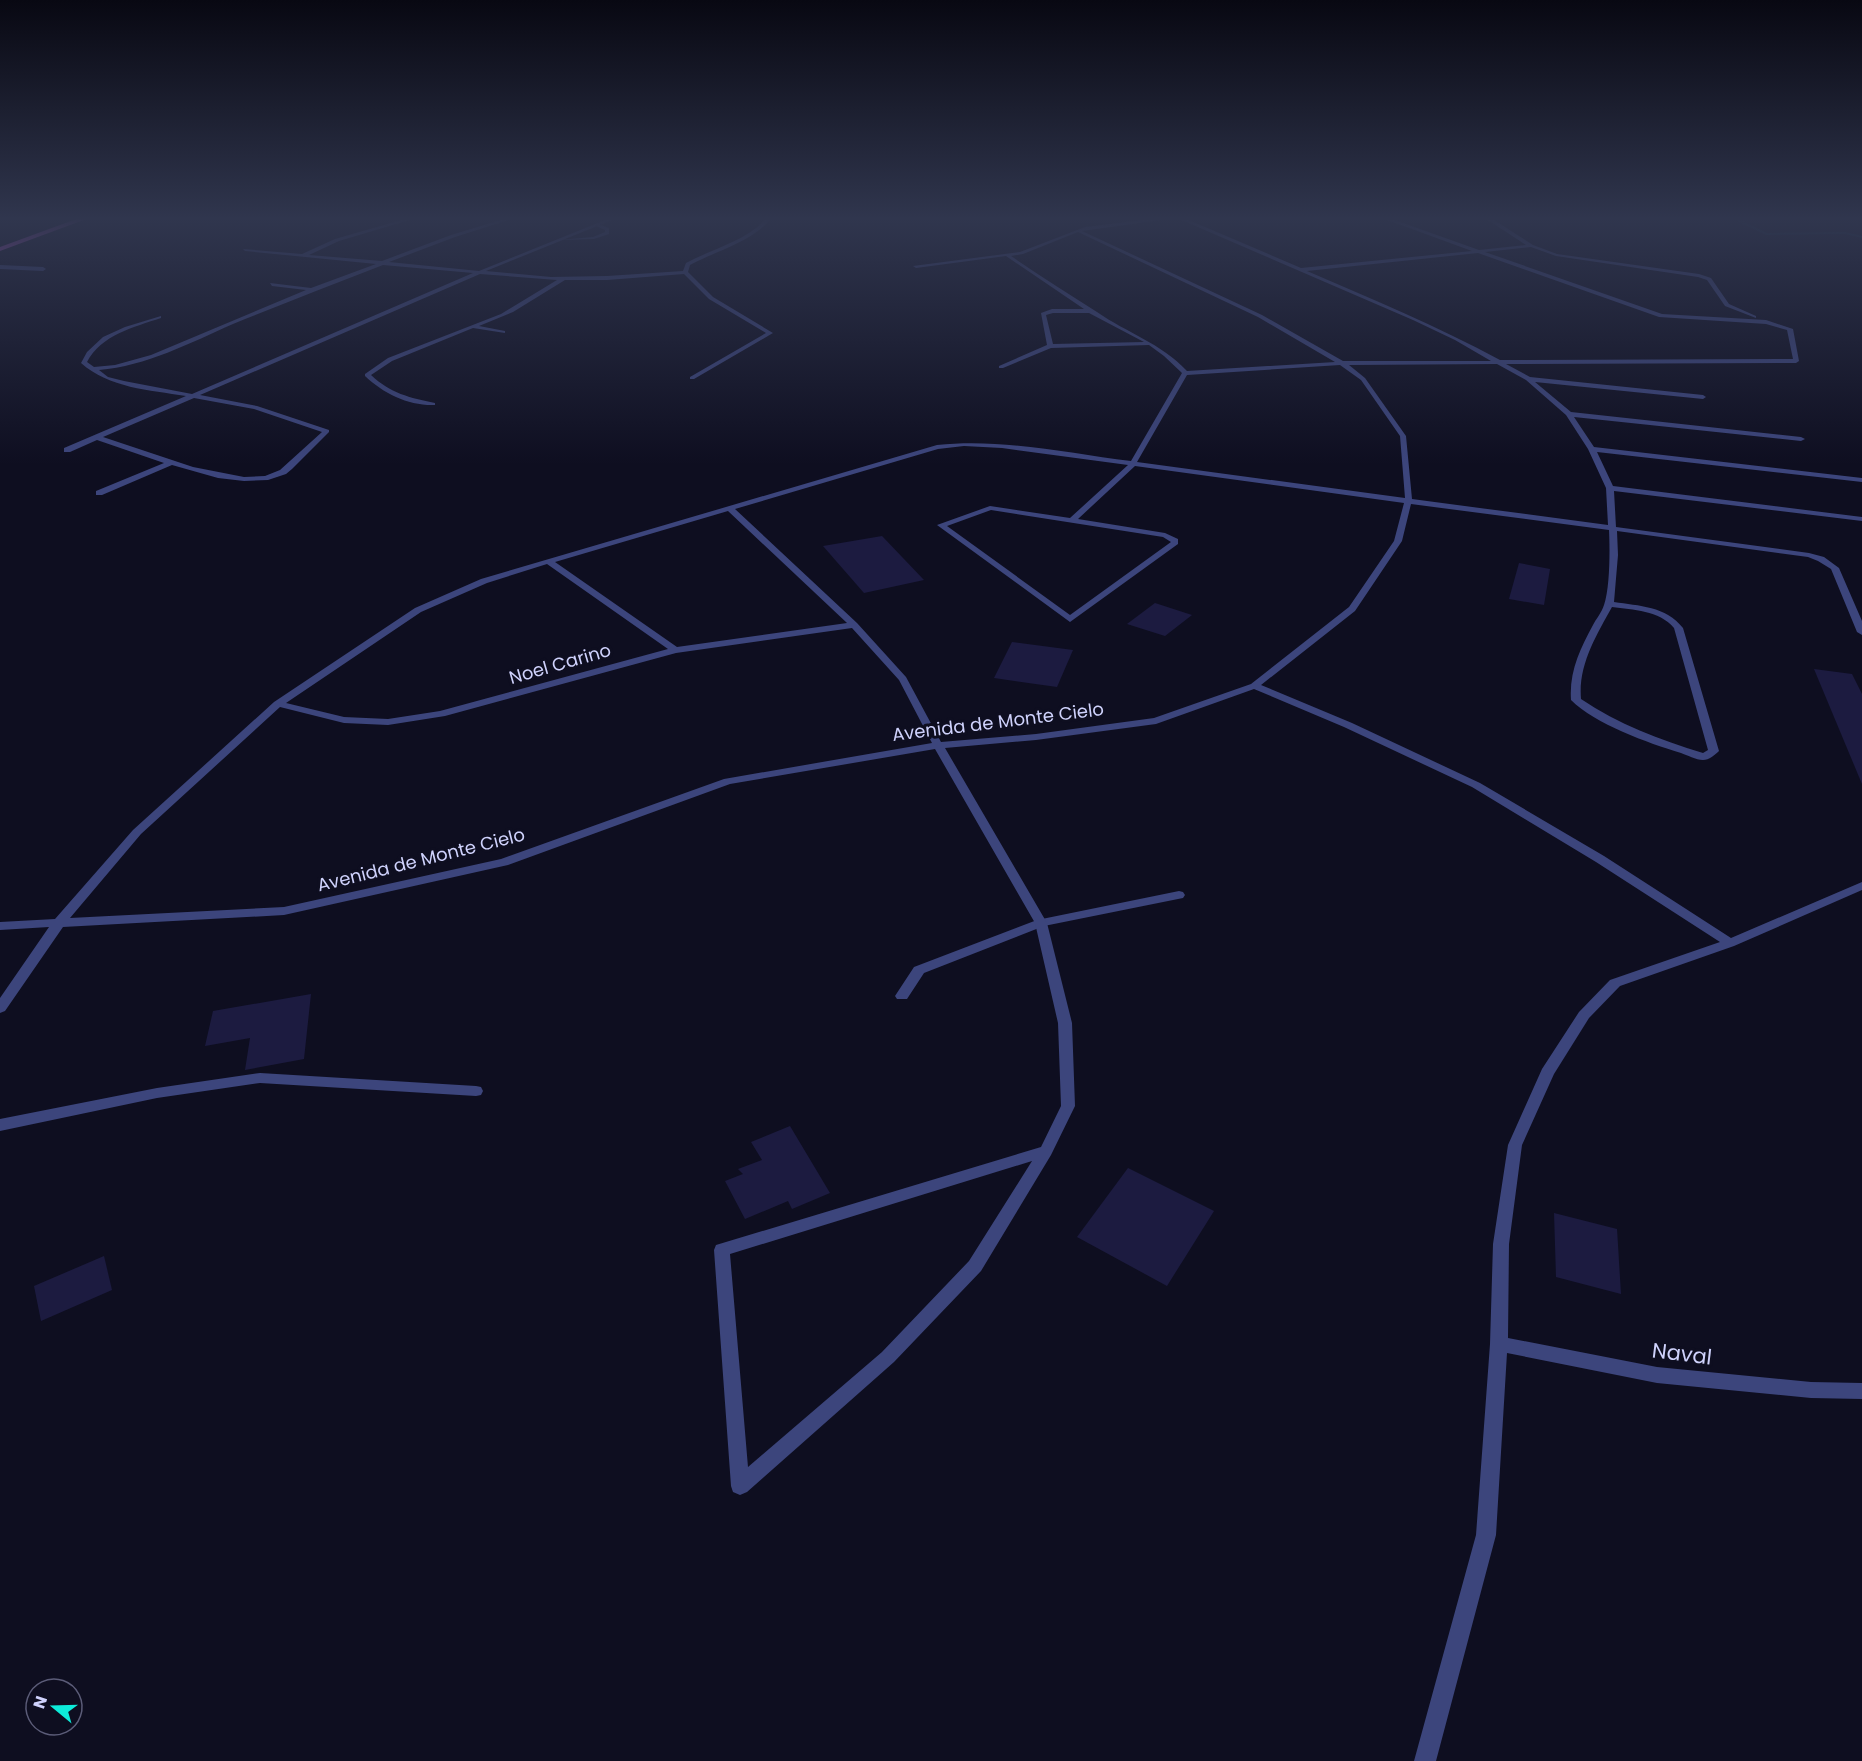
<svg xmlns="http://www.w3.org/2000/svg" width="1862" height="1761" font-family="Poppins,sans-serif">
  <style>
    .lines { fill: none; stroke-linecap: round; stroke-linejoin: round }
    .stream { fill: #0f2c42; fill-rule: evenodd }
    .building { fill: #1c1b40 }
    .service { fill: #3c457c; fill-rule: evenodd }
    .minor { fill: #3c457c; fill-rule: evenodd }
    .trunk { fill: #cb57da; fill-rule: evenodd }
    .labels { text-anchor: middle; stroke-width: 6; stroke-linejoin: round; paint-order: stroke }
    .street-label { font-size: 18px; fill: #cfd2fc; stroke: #0e0e20 }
    .near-street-label { font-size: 21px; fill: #cfd2fc; stroke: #0e0e20 }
  </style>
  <rect width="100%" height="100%" fill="#0e0e20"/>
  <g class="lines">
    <path class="stream" d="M 1737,218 L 1767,233 L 1845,232 L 1862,236 L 1862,238 L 1845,234 L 1766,235 L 1731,218 Z"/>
  </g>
  <g class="building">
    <path d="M 882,536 L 924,580 L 864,593 L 823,546 Z"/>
    <path d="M 1519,563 L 1550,569 L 1544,605 L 1509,599 Z"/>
    <path d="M 1155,603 L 1192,615 L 1165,636 L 1127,624 Z"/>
    <path d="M 1012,642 L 1073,650 L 1057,687 L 994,678 Z"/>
    <path d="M 1814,669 L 1852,674 L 1862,694 L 1862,784 Z"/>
    <path d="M 311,994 L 304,1059 L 245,1070 L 250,1038 L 205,1046 L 213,1011 Z"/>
    <path d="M 790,1126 L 830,1193 L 792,1209 L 788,1201 L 745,1219 L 725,1181 L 743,1174 L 738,1169 L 762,1160 L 751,1142 Z"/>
    <path d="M 1128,1168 L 1214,1211 L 1167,1286 L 1077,1237 Z"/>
    <path d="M 1554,1213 L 1617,1229 L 1621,1294 L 1556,1277 Z"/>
    <path d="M 104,1256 L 112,1290 L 41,1321 L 34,1286 Z"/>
  </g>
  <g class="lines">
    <g class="service">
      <path d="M 598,224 L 609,228 L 609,234 L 594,239 L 559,240 L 593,237 L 605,232 L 605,230 L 596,226 Z"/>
      <path d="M 0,265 L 43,267 L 46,269 L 43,271 L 0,269 Z"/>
      <path d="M 1179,891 L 1183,892 L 1185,895 L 1183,898 L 1044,926 L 924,973 L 907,999 L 897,999 L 895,996 L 914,967 L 1037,920 Z"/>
    </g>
    <g class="minor">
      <path d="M 408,218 L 416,218 L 339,241 L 309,255 L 382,261 L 451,235 L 507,218 L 515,218 L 455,237 L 389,262 L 479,271 L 610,218 L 617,218 L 486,271 L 551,277 L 607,276 L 683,271 L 686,263 C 714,248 745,242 767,218 L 772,218 C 750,243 718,250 690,265 L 688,272 L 713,297 L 773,333 L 694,379 L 690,379 L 690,377 L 766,333 L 709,299 L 684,274 L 607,280 L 565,280 L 513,312 L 479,326 L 505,331 L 505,333 L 473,328 L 392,361 L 371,375 C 390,393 410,398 435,403 L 435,405 C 409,406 384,394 365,376 L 365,374 L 388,358 L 501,314 L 557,280 L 480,274 L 200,395 L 257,406 L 329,430 L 329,432 L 292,469 L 286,474 L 268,480 L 244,481 L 218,478 L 172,465 L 102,495 L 96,495 L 96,491 L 164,463 L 97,440 L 70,452 L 64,452 L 64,448 L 186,396 C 149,390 109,388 81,363 L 87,352 L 103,337 L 125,327 L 161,316 L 161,318 C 134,327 101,335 87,362 L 94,367 L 115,365 L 151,355 L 306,290 L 272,286 L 270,283 L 311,288 L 376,264 L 245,251 L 243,249 L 302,254 L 335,239 ZM 383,265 L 473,273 L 192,394 L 124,381 L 108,377 L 99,370 C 146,366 190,343 233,324 C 283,304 333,284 383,265 ZM 194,398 L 254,409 L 322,432 L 280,470 L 265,476 L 244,477 L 193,467 L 103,437 Z"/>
      <path d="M 1158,218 L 1175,218 L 1082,231 L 1262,315 L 1343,361 L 1491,361 L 1455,340 L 1413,320 L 1177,218 L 1184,218 L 1301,268 L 1472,251 L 1382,218 L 1389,218 L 1479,250 L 1526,245 L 1485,218 L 1491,218 L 1533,245 L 1557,254 L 1699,274 L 1711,278 L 1729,304 L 1756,316 L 1756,318 L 1725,306 L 1707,280 L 1698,277 L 1556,256 L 1531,247 L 1485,252 L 1662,314 L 1766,320 L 1793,329 L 1799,361 L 1796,363 L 1506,364 L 1530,377 L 1703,395 L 1706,397 L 1703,399 L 1535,382 L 1571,412 L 1801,437 L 1805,439 L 1801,441 L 1574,417 L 1594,447 L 1862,478 L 1862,482 L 1597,452 L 1613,486 L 1862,517 L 1862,521 L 1614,491 L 1616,527 L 1809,553 L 1824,557 L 1839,568 L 1862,621 L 1862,635 L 1857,632 L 1831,569 L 1818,561 L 1808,557 L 1617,531 L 1618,555 L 1614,602 C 1639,606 1666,606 1683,628 L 1719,751 C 1715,755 1709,760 1703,760 C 1696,760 1687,755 1681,753 C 1648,743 1595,724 1571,700 C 1569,672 1580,649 1593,625 C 1596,619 1602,612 1604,605 C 1610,588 1610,549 1609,530 L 1411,504 L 1402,541 L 1355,611 L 1261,685 L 1352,723 L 1480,783 L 1604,856 L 1731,938 L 1862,882 L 1862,890 L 1734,946 L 1620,986 L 1589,1018 L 1554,1074 L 1522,1145 L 1509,1244 L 1508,1338 L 1657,1367 L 1811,1382 L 1862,1383 L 1862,1399 L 1811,1398 L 1657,1383 L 1507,1353 L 1496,1535 L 1436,1761 L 1414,1761 L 1476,1535 L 1490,1344 L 1493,1244 L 1508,1145 L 1542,1069 L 1579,1012 L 1610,980 L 1720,942 L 1596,862 L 1472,787 L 1344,727 L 1254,689 L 1156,724 L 1036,740 L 945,748 L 1047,923 L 1072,1023 L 1075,1106 L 1051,1155 L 981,1271 L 894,1362 L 747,1492 L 740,1495 L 733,1492 L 731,1486 L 714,1250 L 716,1245 L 1041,1147 L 1061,1106 L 1058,1023 L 1035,923 L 935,749 L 730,784 L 508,865 L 284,915 L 63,927 L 5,1011 L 0,1013 L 0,998 L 49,927 L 0,930 L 0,922 L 55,919 L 133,830 L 274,702 L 415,608 L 481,579 L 937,445 C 1001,438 1067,453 1131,461 L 1182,373 L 1164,356 L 1149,345 L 1051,348 L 1003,368 L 999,368 L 999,366 L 1047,345 L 1041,313 L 1052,309 L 1084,309 L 1006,256 L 916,268 L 913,266 L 1020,252 L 1085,227 ZM 1078,232 L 1258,317 L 1335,362 L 1187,371 C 1161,343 1127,333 1097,312 C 1069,294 1039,275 1011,256 L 1023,254 ZM 1478,253 L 1659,317 L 1766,324 L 1787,330 L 1793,359 L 1500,360 C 1437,326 1372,299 1307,271 ZM 1053,313 L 1089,313 L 1144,342 L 1053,344 L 1046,315 ZM 1497,364 L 1526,380 L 1566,415 L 1588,449 L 1606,488 L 1608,525 L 1412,499 L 1406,436 L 1365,378 L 1349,365 ZM 1340,365 L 1361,380 L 1400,436 L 1405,498 L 1137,462 L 1187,375 ZM 964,446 L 1002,448 L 1128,465 L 1070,518 L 990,506 L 937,525 L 1070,622 L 1178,544 L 1178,539 L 1165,533 L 1078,519 L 1135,466 L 1404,503 L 1394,541 L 1349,607 L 1251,684 L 1154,718 L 1036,734 L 941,742 L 906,677 L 857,623 L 735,509 L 938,449 ZM 991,510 L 1163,537 L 1171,542 L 1070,615 L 947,526 ZM 728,511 L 847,623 L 677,647 L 555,562 ZM 547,564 L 668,649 L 440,711 L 388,719 L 344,717 L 286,703 L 421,612 L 487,583 ZM 1612,607 C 1633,610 1659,610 1674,628 L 1708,750 L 1703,753 C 1660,740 1618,724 1581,699 C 1578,665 1596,636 1612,607 ZM 852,628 L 899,680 L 932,743 L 724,779 L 501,859 L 284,907 L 70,918 L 141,834 L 280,707 L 344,723 L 388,725 L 445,716 L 676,653 ZM 1032,1161 L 969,1261 L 882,1352 L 748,1467 L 730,1254 Z"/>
      <path d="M 260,1073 L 476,1086 L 481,1087 L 483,1091 L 481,1095 L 476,1096 L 260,1083 L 157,1098 L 0,1131 L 0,1119 L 157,1088 Z"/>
    </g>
    <path class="trunk" d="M 79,218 L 89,218 L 0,251 L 0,247 Z"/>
  </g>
  <linearGradient id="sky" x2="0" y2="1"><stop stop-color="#080812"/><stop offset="0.47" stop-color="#30364e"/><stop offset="1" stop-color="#30364e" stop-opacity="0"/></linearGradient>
  <rect width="1862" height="465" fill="url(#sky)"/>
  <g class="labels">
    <g class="street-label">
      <text transform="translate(560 664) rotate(-16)" y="6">Noel Carino</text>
      <text transform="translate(998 722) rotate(-7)" y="6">Avenida de Monte Cielo</text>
      <text transform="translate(421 860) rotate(-14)" y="6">Avenida de Monte Cielo</text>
    </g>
    <g class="near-street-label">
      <text transform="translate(1682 1354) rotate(7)" y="7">Naval</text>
    </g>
  </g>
  <g transform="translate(54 1707) rotate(289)"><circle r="28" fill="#0e0e20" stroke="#5b5c78" stroke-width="1.5"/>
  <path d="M0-4.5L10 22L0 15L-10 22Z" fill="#0debd9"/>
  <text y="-9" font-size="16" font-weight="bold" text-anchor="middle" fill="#cfd2fc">N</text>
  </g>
</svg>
